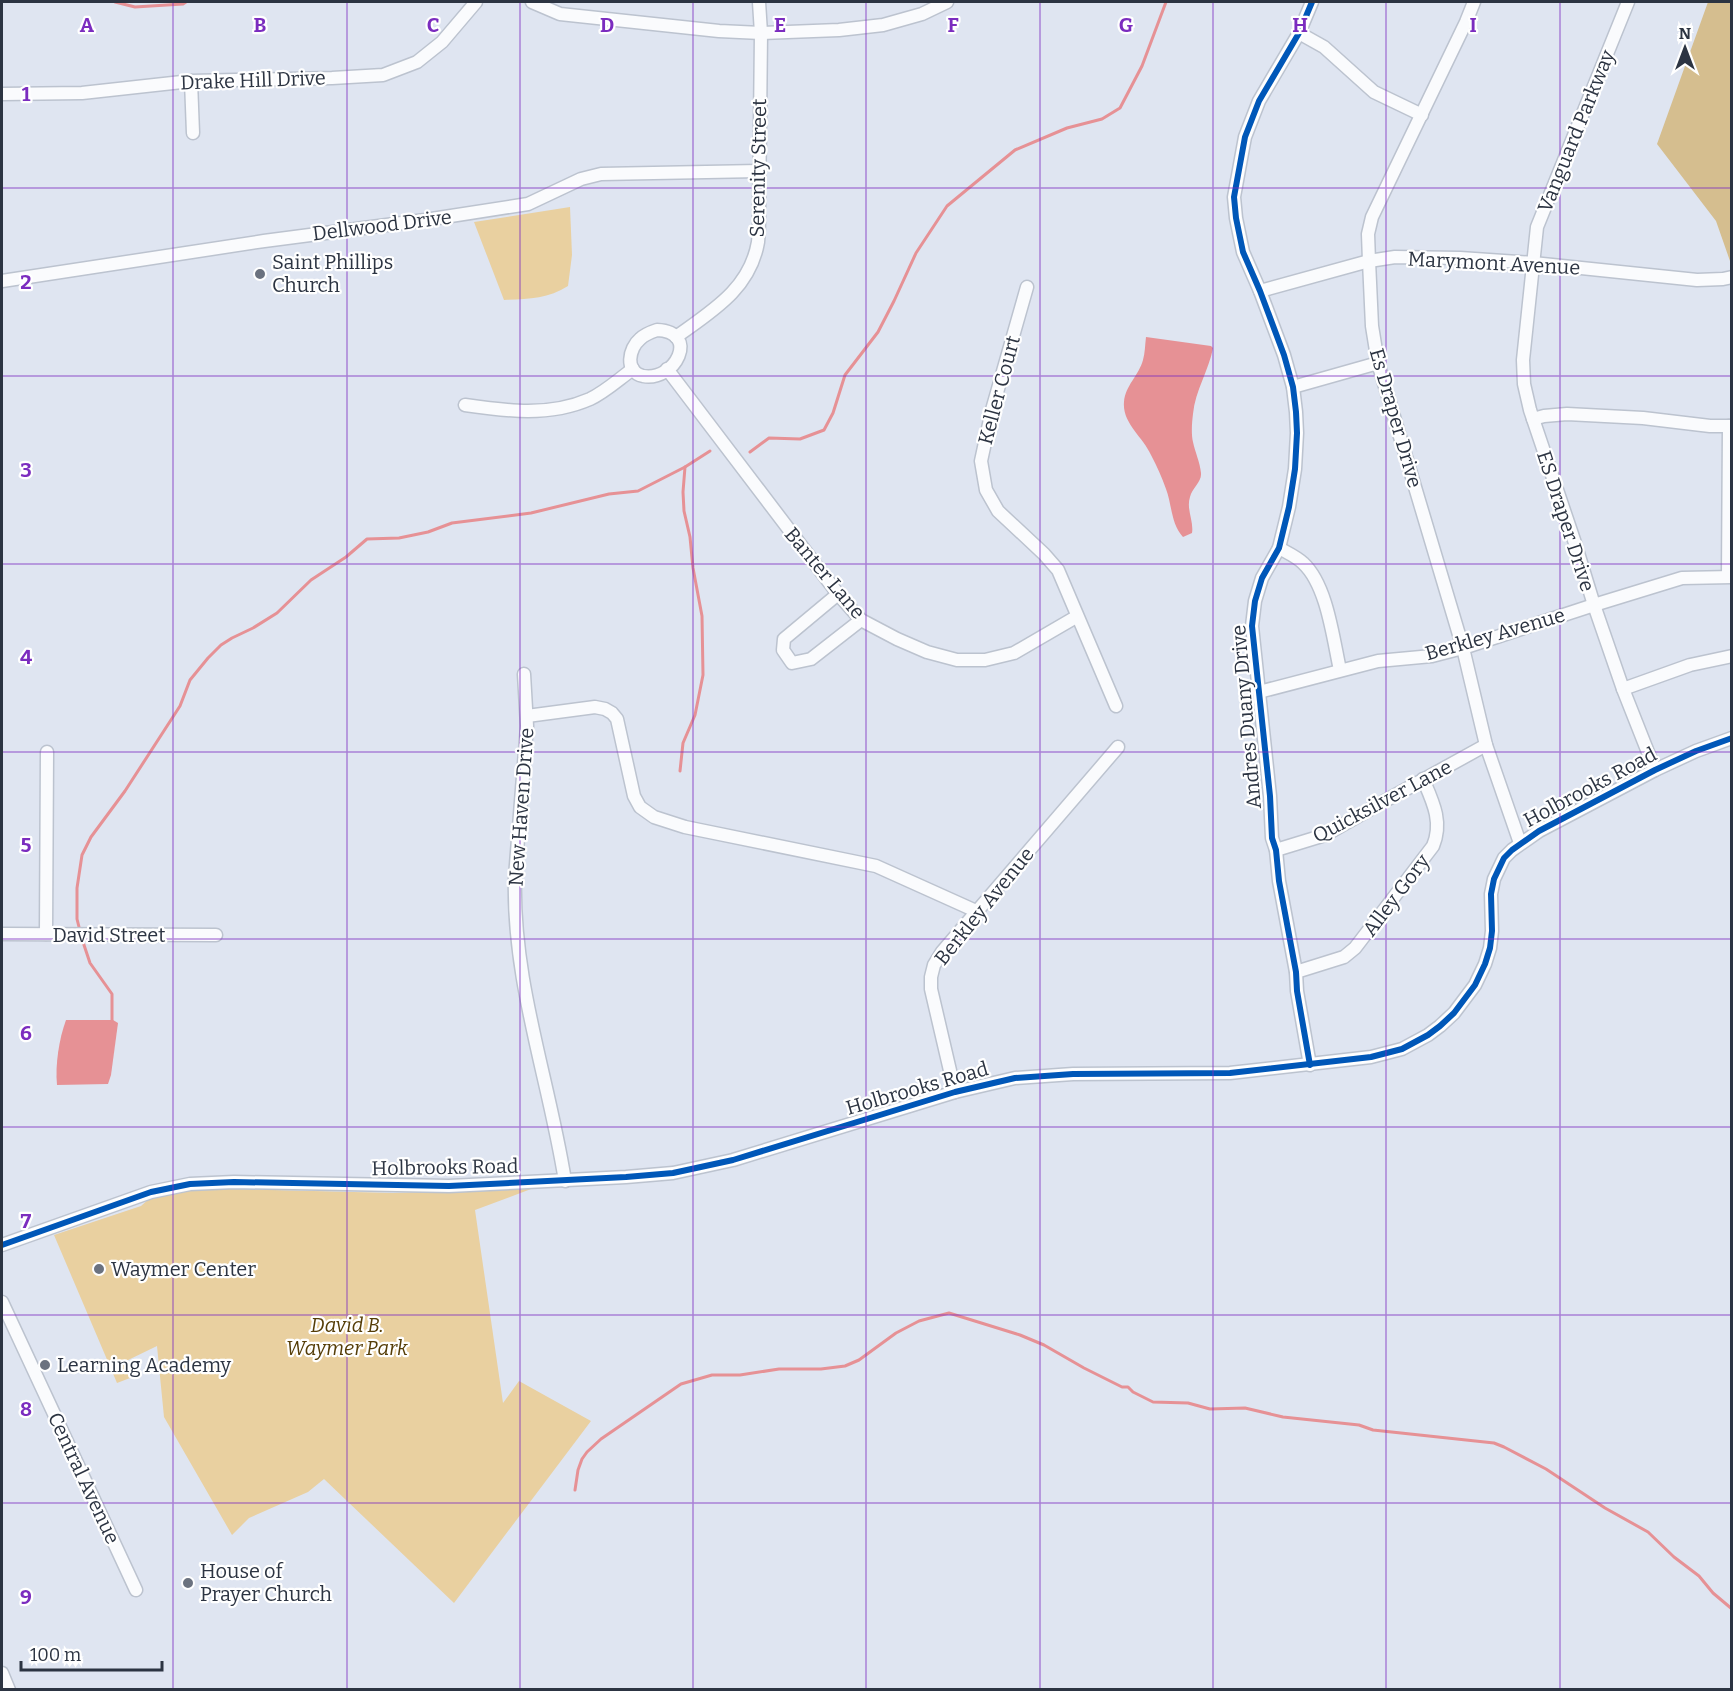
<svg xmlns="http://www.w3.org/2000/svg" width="1733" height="1691" font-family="Bitter,serif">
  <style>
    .green { fill: #e9d0a0 }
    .forest { fill: #d5be8f }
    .water { fill: #e69195 }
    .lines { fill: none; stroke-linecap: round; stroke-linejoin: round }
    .stream { stroke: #e69195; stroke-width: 3 }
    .minor-casing { stroke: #bcc3cf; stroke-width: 15 }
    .minor { stroke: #fafbfd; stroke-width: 12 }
    .cycleway-casing { stroke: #fff; stroke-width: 10 }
    .cycleway { stroke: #0057b8; stroke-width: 6 }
    .grid { fill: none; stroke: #7b2cbf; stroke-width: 1.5; stroke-opacity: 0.55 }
    .poi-dot { fill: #6b727f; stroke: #fff; stroke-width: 2 }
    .labels { text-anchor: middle; stroke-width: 4.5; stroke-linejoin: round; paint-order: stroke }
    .street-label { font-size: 20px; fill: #2c3442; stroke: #fff }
    .poi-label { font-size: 20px; fill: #2c3442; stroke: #fff; text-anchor: start }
    .park-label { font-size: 20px; font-style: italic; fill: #553d07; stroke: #fff }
    .grid-label { font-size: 20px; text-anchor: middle; font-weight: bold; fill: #7b2cbf; stroke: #fff; stroke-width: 4.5; stroke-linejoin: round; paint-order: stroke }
  </style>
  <rect width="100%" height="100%" fill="#dfe5f1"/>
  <g class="green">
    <path d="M 570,207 L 572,255 L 568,286 C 548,299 527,299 504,300 L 474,222 Z"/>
    <path d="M 194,1189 L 232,1189 L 393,1193 L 531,1189 L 475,1210 L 503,1403 L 519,1381 L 591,1421 L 454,1603 L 324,1479 L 308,1492 L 249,1518 L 232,1535 L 164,1417 L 157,1346 L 124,1362 L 130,1378 L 117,1383 L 54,1235 L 141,1206 L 150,1198 Z"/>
  </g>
  <path class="forest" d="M 1708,2 L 1731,2 L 1732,260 L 1730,261 L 1716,221 L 1657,144 Z"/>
  <g class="water">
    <path d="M 1146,337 L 1211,346 L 1213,348 C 1209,370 1195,391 1193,414 C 1192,422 1191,433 1193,442 C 1195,452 1200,462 1201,473 C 1202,482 1192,488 1190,497 C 1186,509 1194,521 1192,533 L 1183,537 C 1171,524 1172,505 1166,489 C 1162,478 1157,466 1151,455 C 1143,437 1122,423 1124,402 C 1125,386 1139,375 1143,360 C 1145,353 1145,345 1146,337 Z"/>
    <path d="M 66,1020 L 113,1020 L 118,1023 L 111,1075 L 108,1084 L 57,1085 C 55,1065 59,1039 66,1020 Z"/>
  </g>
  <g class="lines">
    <g class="stream">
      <path d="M 115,2 L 135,7 L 183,4 L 186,2"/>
      <path d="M 750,452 L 769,438 L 800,439 L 824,430 L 833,413 L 845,375 L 878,332 L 894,301 L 916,253 L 947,206 L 1015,150 L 1067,128 L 1102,119 L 1120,108 L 1142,66 L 1166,2"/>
      <path d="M 680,771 L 683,743 L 695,715 L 703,675 L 702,616 L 693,568 L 690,537 L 684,511 L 683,492 L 685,467"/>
      <path d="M 79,927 L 77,919 L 77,888 L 82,855 L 91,837 L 125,791 L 180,706 L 190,680 L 208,658 L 221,645 L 232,638 L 253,628 L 277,613 L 311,580 L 346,557 L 367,539 L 399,538 L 428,532 L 452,523 L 531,513 L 609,494 L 638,491 L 685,467 L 710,451"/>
      <path d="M 83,942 L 90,963 L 112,994 L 112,1021"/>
      <path d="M 575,1490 L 578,1470 L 582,1459 L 587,1452 L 601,1439 L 681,1384 L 712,1375 L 740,1375 L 779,1369 L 821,1369 L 845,1366 L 859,1360 L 896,1333 L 919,1321 L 949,1313 L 1020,1335 L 1044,1345 L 1084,1368 L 1122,1387 L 1128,1387 L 1133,1392 L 1153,1402 L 1188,1403 L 1210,1409 L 1245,1408 L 1283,1417 L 1359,1425 L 1373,1430 L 1494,1443 L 1504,1447 L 1546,1469 L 1605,1508 L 1648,1532 L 1674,1557 L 1699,1576 L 1713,1593 L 1732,1609"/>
    </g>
    <defs>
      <g id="minor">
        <path d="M 532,2 L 560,14 L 719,31 L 761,33 L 839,30 L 883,25 L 922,14 L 947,2"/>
        <path d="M 1474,2 L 1466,22 L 1372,217 L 1368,234 L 1369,261 L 1372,326 L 1378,363 L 1463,648 L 1486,745 L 1520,843"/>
        <path d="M 1628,2 L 1537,227 L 1523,360 L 1524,384 L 1530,410 L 1575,543 L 1594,605 L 1623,689 L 1655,770"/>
        <path d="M 1299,33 L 1324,47 L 1374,92 L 1422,115"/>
        <path d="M 191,81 L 193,133"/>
        <path d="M 2,94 L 82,93 L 191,81 L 332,78 L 383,75 L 417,62 L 442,42 L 476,2"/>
        <path d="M 2,281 L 264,241 L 425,220 L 528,204 L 581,179 L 601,174 L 759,171"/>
        <path d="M 1027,287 L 992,410 L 981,461 L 986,490 L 998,511 L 1044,554 L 1058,570 L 1116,706"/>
        <path d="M 1260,291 L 1369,261 L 1395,257 L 1460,258 L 1533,263 L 1697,280 L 1723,279 L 1732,277"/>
        <path d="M 657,330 C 701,332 675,382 643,376 C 624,372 629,348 640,339 C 645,334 651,332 657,330 Z"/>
        <path d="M 676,337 C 712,311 750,289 758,242 C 759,233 759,223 759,214 L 761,33 L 759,2"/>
        <path d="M 667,369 L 838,594 L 861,620 L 897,639 L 927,652 L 957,660 L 985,660 L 1014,653 L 1076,617"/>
        <path d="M 1293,387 L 1378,363"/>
        <path d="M 465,405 C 507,411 549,417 590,399 C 605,392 619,379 633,369"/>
        <path d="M 1533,419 L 1544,416 L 1567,414 L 1643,418 L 1710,426 L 1732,426"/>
        <path d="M 1279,548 C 1286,552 1297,557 1303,563 C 1327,585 1333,638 1340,670"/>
        <path d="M 1728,576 L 1729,426"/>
        <path d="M 838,594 L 784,639 L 783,650 L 792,663 L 811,659 L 861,620"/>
        <path d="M 524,674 L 527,726 L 515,877 C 512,981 549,1079 565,1181"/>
        <path d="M 1623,689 L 1690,665 L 1732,656"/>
        <path d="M 1259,692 L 1378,661 L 1432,656 L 1463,648 L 1594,605 L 1682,578 L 1732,577"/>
        <path d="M 527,716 L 595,707 L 605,709 L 612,713 L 617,719 L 634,796 L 640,807 L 654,817 L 685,827 L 876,866 L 976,911"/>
        <path d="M 1276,850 L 1325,835 L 1390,798 L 1486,745"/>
        <path d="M 2,934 L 216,935"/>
        <path d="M 46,934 L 47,752"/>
        <path d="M 1296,972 L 1344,957 L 1355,948 L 1433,846 C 1443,822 1433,802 1423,779"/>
        <path d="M 1310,1065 L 1297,991 L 1296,972 L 1279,881 L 1276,850 L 1272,838 L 1270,796 L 1252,626 L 1255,601 L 1262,578 L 1279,548 L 1289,507 L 1295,469 L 1297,433 L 1296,412 L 1293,387 L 1284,355 L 1260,291 L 1243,252 L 1236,218 L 1234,197 L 1245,137 L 1259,101 L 1299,33 L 1312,2"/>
        <path d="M 955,1092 L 931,989 L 931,977 L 934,965 L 942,952 L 1118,747"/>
        <path d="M 2,1245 L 151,1192 L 190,1184 L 234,1182 L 449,1186 L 626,1177 L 673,1173 L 733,1160 L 955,1092 L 1015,1078 L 1073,1074 L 1230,1073 L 1371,1057 L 1402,1049 L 1428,1035 L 1440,1026 L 1454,1013 L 1475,985 L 1485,964 L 1490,948 L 1492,931 L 1491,894 L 1494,879 L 1504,858 L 1512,850 L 1539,831 L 1655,770 L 1696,751 L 1732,738"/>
        <path d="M 2,1302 L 136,1590"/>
        <path d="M 2,1673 L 9,1690"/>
      </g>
    </defs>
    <use href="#minor" class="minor-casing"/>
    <use href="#minor" class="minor"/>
    <defs>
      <g id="cycleway">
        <path d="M 1310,1065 L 1297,991 L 1296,972 L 1279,881 L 1276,850 L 1272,838 L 1270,796 L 1252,626 L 1255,601 L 1262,578 L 1279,548 L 1289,507 L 1295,469 L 1297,433 L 1296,412 L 1293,387 L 1284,355 L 1260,291 L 1243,252 L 1236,218 L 1234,197 L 1245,137 L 1259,101 L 1299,33 L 1312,2"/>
        <path d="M 2,1245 L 151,1192 L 190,1184 L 234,1182 L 449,1186 L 626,1177 L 673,1173 L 733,1160 L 955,1092 L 1015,1078 L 1073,1074 L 1230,1073 L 1371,1057 L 1402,1049 L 1428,1035 L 1440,1026 L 1454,1013 L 1475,985 L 1485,964 L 1490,948 L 1492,931 L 1491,894 L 1494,879 L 1504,858 L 1512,850 L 1539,831 L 1655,770 L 1696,751 L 1732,738"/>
      </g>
    </defs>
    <use href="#cycleway" class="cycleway-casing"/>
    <use href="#cycleway" class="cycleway"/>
  </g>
  <path class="grid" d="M 173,2 L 173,1690M 347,2 L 347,1690M 520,2 L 520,1690M 693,2 L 693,1690M 866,2 L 866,1690M 1040,2 L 1040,1690M 1213,2 L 1213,1690M 1386,2 L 1386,1690M 1560,2 L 1560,1690M 2,188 L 1732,188M 2,376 L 1732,376M 2,564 L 1732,564M 2,752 L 1732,752M 2,939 L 1732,939M 2,1127 L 1732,1127M 2,1315 L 1732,1315M 2,1503 L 1732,1503"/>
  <g class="poi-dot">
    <circle cx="260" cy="274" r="6"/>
    <circle cx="99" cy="1269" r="6"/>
    <circle cx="45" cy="1365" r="6"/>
    <circle cx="188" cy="1583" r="6"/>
  </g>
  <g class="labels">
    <g class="street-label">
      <text transform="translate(253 80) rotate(-2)" y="7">Drake Hill Drive</text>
      <text transform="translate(1576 131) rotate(-68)" y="7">Vanguard Parkway</text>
      <text transform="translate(758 168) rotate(-89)" y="7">Serenity Street</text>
      <text transform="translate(382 225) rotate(-7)" y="7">Dellwood Drive</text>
      <text transform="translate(1494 263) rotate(3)" y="7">Marymont Avenue</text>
      <text transform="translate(999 390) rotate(-75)" y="7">Keller Court</text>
      <text transform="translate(1396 418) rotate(74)" y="7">Es Draper Drive</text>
      <text transform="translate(1566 521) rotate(72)" y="7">ES Draper Drive</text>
      <text transform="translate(825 573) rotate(50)" y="7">Banter Lane</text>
      <text transform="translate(1495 634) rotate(-16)" y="7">Berkley Avenue</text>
      <text transform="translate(1246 717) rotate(-95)" y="7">Andres Duany Drive</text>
      <text transform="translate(1590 787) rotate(-28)" y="7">Holbrooks Road</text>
      <text transform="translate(1382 801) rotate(-28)" y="7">Quicksilver Lane</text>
      <text transform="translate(521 807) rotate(-86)" y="7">New Haven Drive</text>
      <text transform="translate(1396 895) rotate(-53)" y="7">Alley Gory</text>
      <text transform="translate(984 906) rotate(-51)" y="7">Berkley Avenue</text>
      <text x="109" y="942">David Street</text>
      <text transform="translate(917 1088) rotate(-16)" y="7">Holbrooks Road</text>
      <text transform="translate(445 1167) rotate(-1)" y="7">Holbrooks Road</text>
      <text transform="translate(84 1478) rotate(65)" y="7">Central Avenue</text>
    </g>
    <g class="poi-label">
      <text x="272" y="269">Saint Phillips<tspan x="272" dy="23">Church</tspan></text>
      <text x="111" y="1276">Waymer Center</text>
      <text x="57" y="1372">Learning Academy</text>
      <text x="200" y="1578">House of<tspan x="200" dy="23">Prayer Church</tspan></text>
    </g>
    <g class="park-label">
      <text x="347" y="1332">David B.<tspan x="347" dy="23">Waymer Park</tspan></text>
    </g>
  </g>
  <g class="grid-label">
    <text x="87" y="32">A</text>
    <text x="260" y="32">B</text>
    <text x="433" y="32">C</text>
    <text x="607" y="32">D</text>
    <text x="780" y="32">E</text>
    <text x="953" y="32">F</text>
    <text x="1126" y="32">G</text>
    <text x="1300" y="32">H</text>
    <text x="1473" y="32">I</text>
    <text x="26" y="101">1</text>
    <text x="26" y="289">2</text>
    <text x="26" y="477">3</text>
    <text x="26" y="664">4</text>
    <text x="26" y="852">5</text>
    <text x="26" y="1040">6</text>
    <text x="26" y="1228">7</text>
    <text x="26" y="1416">8</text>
    <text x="26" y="1604">9</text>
  </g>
  <rect width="1733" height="1691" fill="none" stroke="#2c3442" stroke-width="6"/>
  <g transform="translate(1685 48)" stroke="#ffffff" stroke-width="4.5" paint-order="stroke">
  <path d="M0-4.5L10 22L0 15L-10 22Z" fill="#2c3442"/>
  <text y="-9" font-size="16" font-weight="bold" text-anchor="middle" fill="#2c3442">N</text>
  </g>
  <path d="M21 1661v9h141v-9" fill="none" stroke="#2c3442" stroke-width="3"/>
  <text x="30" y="1661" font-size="18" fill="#2c3442" stroke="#ffffff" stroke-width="4.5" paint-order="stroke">100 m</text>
</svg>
